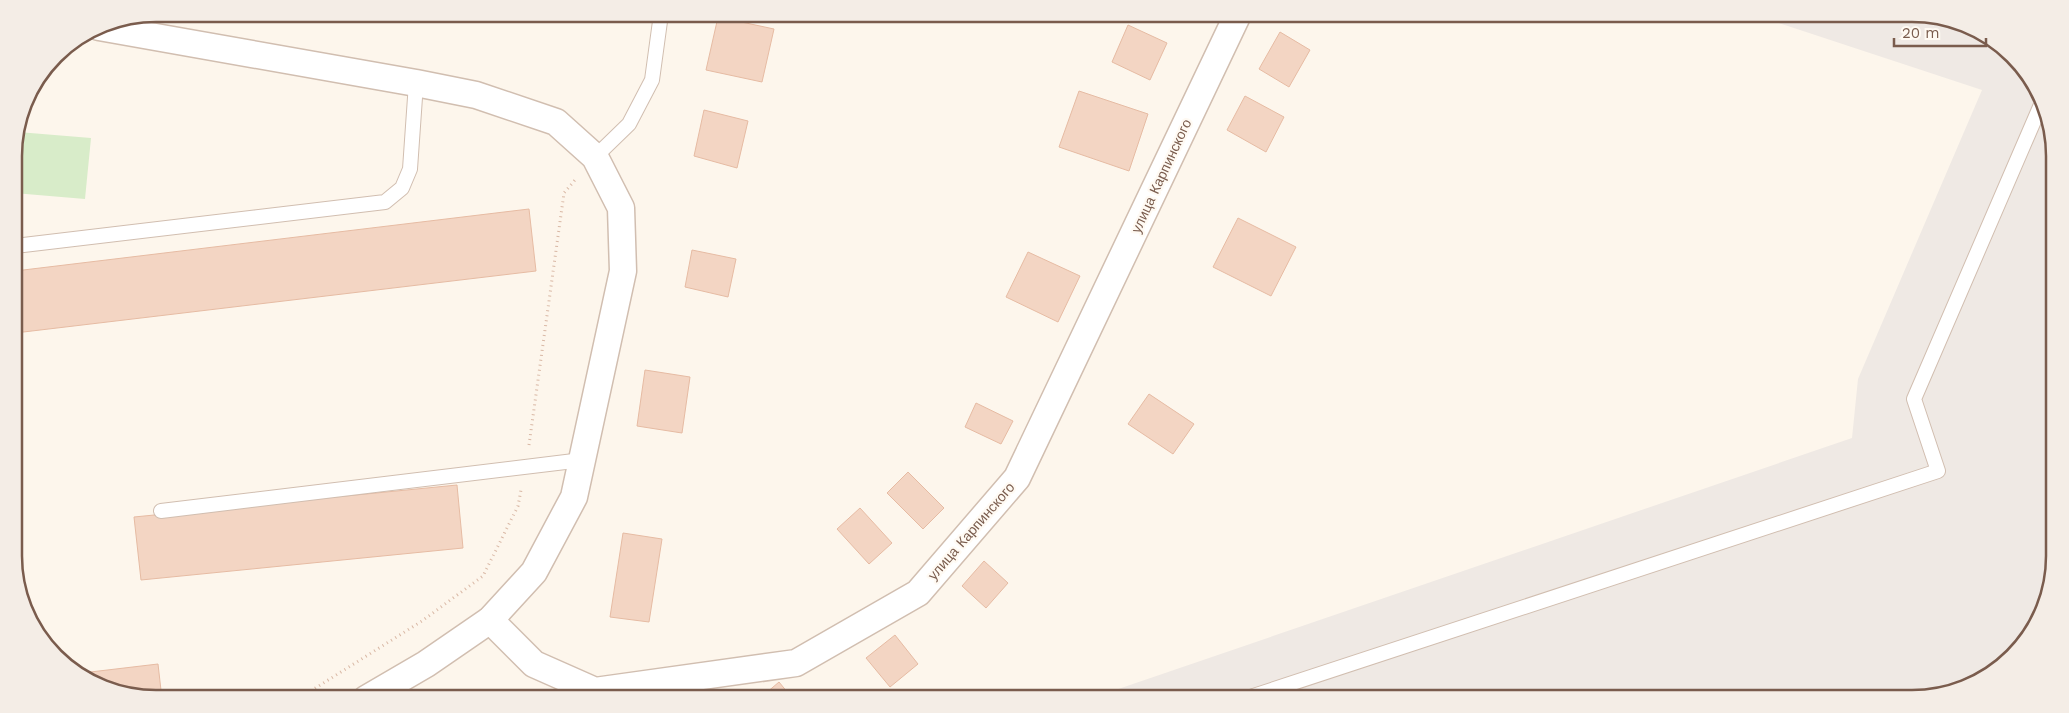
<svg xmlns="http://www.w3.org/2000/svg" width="2069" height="713" font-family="'Work Sans',sans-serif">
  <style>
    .industrial { fill: #efe9e4 }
    .green { fill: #d8ecc9 }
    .building { fill: #f3d5c3; stroke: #e6bba3 }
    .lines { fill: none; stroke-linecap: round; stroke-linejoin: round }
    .service-casing { stroke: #d1beb0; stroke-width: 16 }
    .minor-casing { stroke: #d1beb0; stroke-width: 29 }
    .path { stroke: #d9b8a5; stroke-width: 3; stroke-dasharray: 1 4; stroke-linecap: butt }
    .service { stroke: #fff; stroke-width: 14 }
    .minor { stroke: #fff; stroke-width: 26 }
    .labels { text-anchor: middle; stroke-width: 4.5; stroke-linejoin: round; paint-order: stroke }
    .street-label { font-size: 14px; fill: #7a5c4d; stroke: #fffaf3 }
    .rim { fill: none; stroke: #7a5c4d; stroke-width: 2.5 }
  </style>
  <rect width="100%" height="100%" fill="#fdf6ec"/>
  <path class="industrial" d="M 1777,14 L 1913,14 L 1958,21 L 2020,62 L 2054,137 L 2055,557 L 2048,602 L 1999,670 L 1922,699 L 1089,699 L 1852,438 L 1858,379 L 1982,90 L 1776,22 Z"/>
  <path class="green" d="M 18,132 L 91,138 L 85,199 L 14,193 L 14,147 Z"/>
  <g class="building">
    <path d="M 718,17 L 774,29 L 762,82 L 706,70 Z"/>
    <path d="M 1128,25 L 1167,43 L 1150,80 L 1112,62 Z"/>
    <path d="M 1280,32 L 1310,50 L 1289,87 L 1259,69 Z"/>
    <path d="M 1079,91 L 1148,114 L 1129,171 L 1059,147 Z"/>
    <path d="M 1245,96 L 1284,117 L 1266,152 L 1227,130 Z"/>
    <path d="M 704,110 L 748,121 L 737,168 L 694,156 Z"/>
    <path d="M 529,209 L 536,271 L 15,333 L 15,271 Z"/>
    <path d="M 1238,218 L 1296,247 L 1271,296 L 1213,267 Z"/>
    <path d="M 692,250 L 736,259 L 728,297 L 685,287 Z"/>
    <path d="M 1028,252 L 1080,276 L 1058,322 L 1006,297 Z"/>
    <path d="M 645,370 L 690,377 L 682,433 L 637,426 Z"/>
    <path d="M 1149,394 L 1194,424 L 1173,454 L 1128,424 Z"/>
    <path d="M 976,403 L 1013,421 L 1001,444 L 965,427 Z"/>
    <path d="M 908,472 L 944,508 L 923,529 L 887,493 Z"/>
    <path d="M 457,485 L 463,548 L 141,580 L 134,517 Z"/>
    <path d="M 860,508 L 892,543 L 869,564 L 837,529 Z"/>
    <path d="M 623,533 L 662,539 L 649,622 L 610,617 Z"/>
    <path d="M 984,561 L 1008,583 L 986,608 L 962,586 Z"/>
    <path d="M 895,635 L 918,664 L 890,687 L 866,658 Z"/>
    <path d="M 158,664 L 162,699 L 111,692 L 82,673 Z"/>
    <path d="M 779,682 L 793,699 L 759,699 Z"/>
  </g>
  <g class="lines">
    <defs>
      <g id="service">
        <path d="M 595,157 L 629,124 L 652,80 L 661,14"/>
        <path d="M 15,246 L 385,202 L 402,188 L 410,169 L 416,83"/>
        <path d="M 161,511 L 582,460"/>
        <path d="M 1244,699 L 1938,471 L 1914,399 L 2040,107"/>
      </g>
      <g id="minor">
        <path d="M 99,27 L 416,83 L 476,95 L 556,122 L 595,157 L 621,208 L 623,271 L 574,497 L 534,572 L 490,620 L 426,664 L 366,699"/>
        <path d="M 490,620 L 534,664 L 595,691 L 796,663 L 918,593 L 1017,478 L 1238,14"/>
      </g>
    </defs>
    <use href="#service" class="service-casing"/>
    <use href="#minor" class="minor-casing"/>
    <g class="path">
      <path d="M 529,445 L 564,193 L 575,180"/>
      <path d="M 298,699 L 422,621 L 483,576 L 518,506 L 521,490"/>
    </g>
    <use href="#service" class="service"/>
    <use href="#minor" class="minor"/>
  </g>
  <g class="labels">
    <g class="street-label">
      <text transform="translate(1161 176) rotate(-65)" y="5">улица Карпинского</text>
      <text transform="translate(971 531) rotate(-49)" y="5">улица Карпинского</text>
    </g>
  </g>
  <path d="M0 0H2069V713H0ZM156 22H1912A134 134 0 0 1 2046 156V556A134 134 0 0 1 1912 690H156A134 134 0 0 1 22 556V156A134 134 0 0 1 156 22Z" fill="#f4ede6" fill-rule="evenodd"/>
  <path class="rim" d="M156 22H1912A134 134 0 0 1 2046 156V556A134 134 0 0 1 1912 690H156A134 134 0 0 1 22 556V156A134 134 0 0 1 156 22Z"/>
  <path d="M1894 38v8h92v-8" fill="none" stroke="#7a5c4d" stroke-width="2.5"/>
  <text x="1902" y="38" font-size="15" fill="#7a5c4d" stroke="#fffaf3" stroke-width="4" paint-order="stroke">20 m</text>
</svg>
